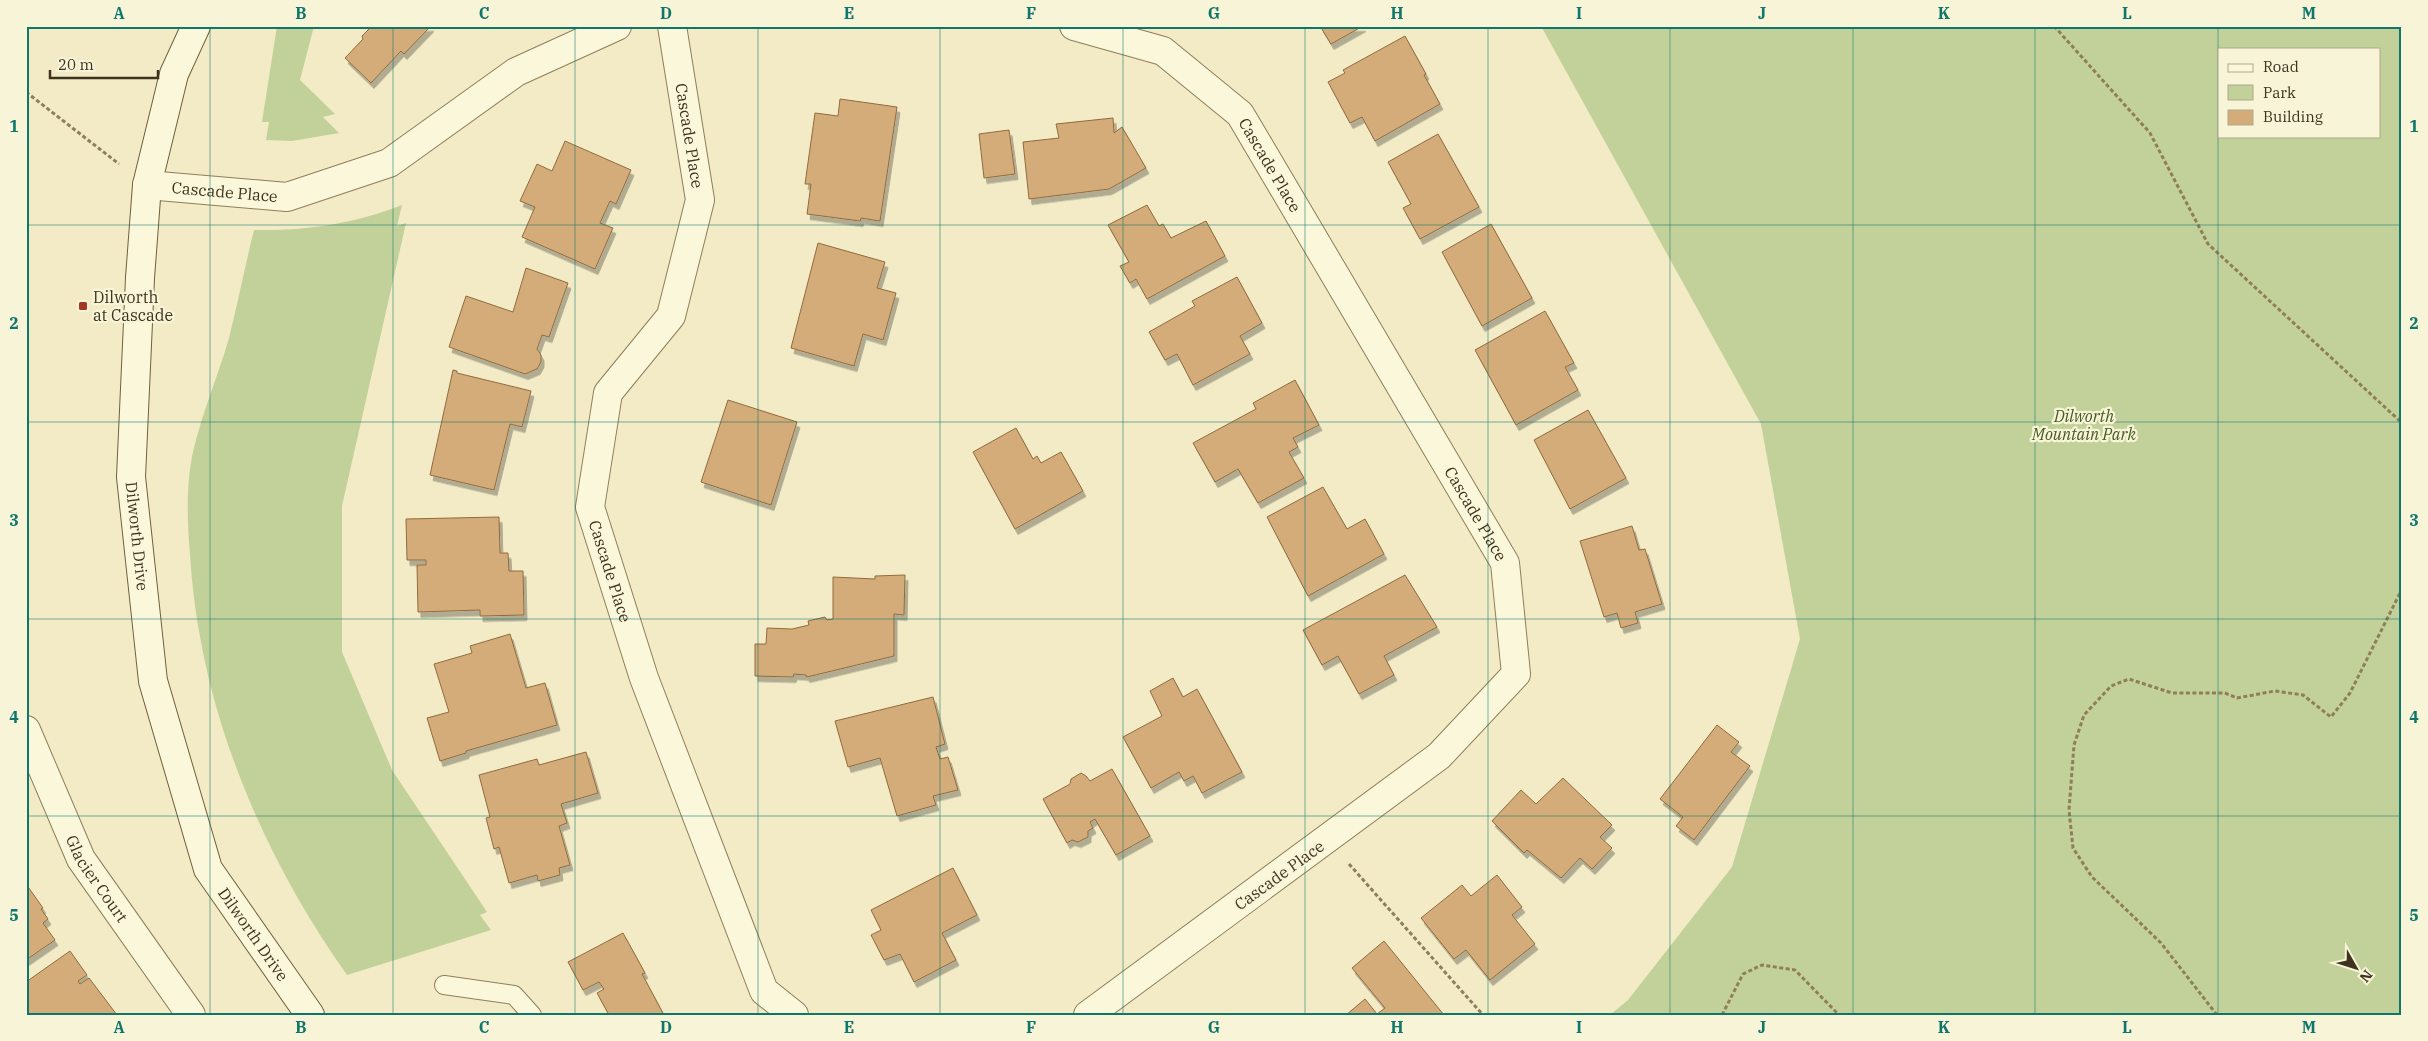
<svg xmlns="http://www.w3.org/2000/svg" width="2428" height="1041" font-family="'IBM Plex Serif',serif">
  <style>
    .green { fill: #c2d199; fill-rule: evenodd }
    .building { fill: #d3ac79; stroke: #906b3e; filter: url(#shadow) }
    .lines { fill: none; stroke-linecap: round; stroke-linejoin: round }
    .lane-casing { stroke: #8f7e5a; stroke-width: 20 }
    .street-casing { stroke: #8f7e5a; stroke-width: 30 }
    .secondary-casing { stroke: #715f3d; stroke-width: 30 }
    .path { stroke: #8f7e5a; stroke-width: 3; stroke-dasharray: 4 2.5; stroke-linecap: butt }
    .lane { stroke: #fbf7db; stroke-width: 18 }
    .street { stroke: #fbf7db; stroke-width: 28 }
    .secondary { stroke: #fbf7db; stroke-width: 28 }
    .grid { fill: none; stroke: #0f766e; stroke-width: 1; stroke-opacity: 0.55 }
    .poi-dot { fill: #a33725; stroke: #f8f4d7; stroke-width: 2 }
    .labels { text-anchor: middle; stroke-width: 4.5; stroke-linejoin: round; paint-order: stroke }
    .street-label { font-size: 16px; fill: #3e331f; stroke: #f8f4d7 }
    .poi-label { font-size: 16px; fill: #3e331f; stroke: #f8f4d7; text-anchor: start }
    .park-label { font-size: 16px; font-style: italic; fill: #455c24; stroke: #f8f4d7 }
    .neatline { fill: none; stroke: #0f766e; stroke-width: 2 }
    .grid-label { font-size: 16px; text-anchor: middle; font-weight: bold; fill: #0f766e }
  </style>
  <defs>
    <filter id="shadow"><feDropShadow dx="3" dy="5.5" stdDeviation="0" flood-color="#0004"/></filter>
  </defs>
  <rect width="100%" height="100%" fill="#f2ebc6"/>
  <g class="green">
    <path d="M 277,26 L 314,26 L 300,80 L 335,114 L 323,117 L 339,133 L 292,141 L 266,140 L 269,122 L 262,122 Z"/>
    <path d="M 1541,26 L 2402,26 L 2402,1015 L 1610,1015 L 1628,1000 L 1732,867 L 1800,639 L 1761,424 ZM 2219,49 L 2379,49 L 2379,136 L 2219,136 Z"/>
    <path d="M 402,205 L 397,226 L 406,223 L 342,506 L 342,652 L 392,770 L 487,912 L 480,915 L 491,930 L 347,975 C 260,852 199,706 190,554 C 187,521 186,484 193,452 C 202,413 218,376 229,338 C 238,302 245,266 254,230 C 306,231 353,224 402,205 Z"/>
  </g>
  <g class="building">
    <path d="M 372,26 L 431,26 L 404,54 L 401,51 L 371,83 L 345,58 L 363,39 L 362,36 Z"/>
    <path d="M 1320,26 L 1363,26 L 1331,44 Z"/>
    <path d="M 1405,36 L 1426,74 L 1424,75 L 1440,104 L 1375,141 L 1362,117 L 1350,123 L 1328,82 L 1345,73 L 1343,70 Z"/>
    <path d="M 840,99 L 897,107 L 880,221 L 861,218 L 860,221 L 807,214 L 811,184 L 805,184 L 815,113 L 838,116 Z"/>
    <path d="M 1113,118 L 1114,133 L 1122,127 L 1146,168 L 1109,189 L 1029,199 L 1023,142 L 1059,138 L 1056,124 Z"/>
    <path d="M 1009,130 L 1015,174 L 984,178 L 979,134 Z"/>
    <path d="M 1438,134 L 1479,207 L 1420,239 L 1403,208 L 1411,204 L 1388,162 Z"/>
    <path d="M 565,141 L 631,170 L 616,204 L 610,201 L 600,223 L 613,228 L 595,269 L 522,237 L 535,207 L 520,201 L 537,164 L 552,171 Z"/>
    <path d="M 1147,205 L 1159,226 L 1163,224 L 1171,238 L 1206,221 L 1225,256 L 1147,299 L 1136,279 L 1130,283 L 1120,266 L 1129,262 L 1108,225 Z"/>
    <path d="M 1491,224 L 1532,298 L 1482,326 L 1442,252 Z"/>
    <path d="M 818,243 L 885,262 L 877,288 L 896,293 L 883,340 L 863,334 L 854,366 L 791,348 Z"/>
    <path d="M 526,268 L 568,283 L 549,337 L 542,335 L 537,349 L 541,355 L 541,362 L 537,369 L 525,374 L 449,347 L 466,296 L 513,312 Z"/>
    <path d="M 1237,277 L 1262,323 L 1240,336 L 1250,354 L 1193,385 L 1177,354 L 1165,360 L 1149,332 L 1195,306 L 1192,301 Z"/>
    <path d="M 1545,311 L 1574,363 L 1565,367 L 1578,390 L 1516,425 L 1475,350 Z"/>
    <path d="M 453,370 L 457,371 L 457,373 L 531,391 L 522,427 L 510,424 L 494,490 L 430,475 Z"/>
    <path d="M 1295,380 L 1319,425 L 1293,438 L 1298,447 L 1289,452 L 1304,478 L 1258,503 L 1238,469 L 1215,482 L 1193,443 L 1256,409 L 1253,403 Z"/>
    <path d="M 728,400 L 797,422 L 771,505 L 701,482 Z"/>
    <path d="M 1588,410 L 1626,478 L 1570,509 L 1534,440 Z"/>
    <path d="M 1016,428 L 1033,459 L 1037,456 L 1041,463 L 1061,452 L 1083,491 L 1015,529 L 973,452 Z"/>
    <path d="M 1323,487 L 1347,529 L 1365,519 L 1384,554 L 1308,596 L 1267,517 Z"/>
    <path d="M 499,517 L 500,553 L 508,553 L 509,571 L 523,571 L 524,615 L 480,616 L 480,610 L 418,612 L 417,565 L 426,565 L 426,560 L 407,560 L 406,519 Z"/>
    <path d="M 1632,526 L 1639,550 L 1645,549 L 1662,604 L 1635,612 L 1638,623 L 1621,628 L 1617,613 L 1604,617 L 1580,541 Z"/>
    <path d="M 905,575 L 904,615 L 894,614 L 894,656 L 807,677 L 806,675 L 794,674 L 793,677 L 755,676 L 755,644 L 766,644 L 767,628 L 792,629 L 809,625 L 808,621 L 825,617 L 827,620 L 833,619 L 833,577 L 875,579 L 875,576 Z"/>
    <path d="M 1405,575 L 1437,627 L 1384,656 L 1394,675 L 1359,694 L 1338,656 L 1322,665 L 1303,630 Z"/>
    <path d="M 510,634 L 526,688 L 545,683 L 557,725 L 466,751 L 466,753 L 440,761 L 427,718 L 449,712 L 434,664 L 472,653 L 470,646 Z"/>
    <path d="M 1173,678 L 1183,697 L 1197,689 L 1242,772 L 1202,793 L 1193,776 L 1184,781 L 1179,772 L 1151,788 L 1123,737 L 1162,716 L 1150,691 Z"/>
    <path d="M 933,697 L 945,744 L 936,747 L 940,759 L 948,757 L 958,790 L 933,796 L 936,805 L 897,816 L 880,758 L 848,767 L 835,721 Z"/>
    <path d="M 1717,725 L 1739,742 L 1731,752 L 1750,766 L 1694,840 L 1676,826 L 1683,817 L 1660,799 Z"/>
    <path d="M 586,752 L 598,793 L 561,804 L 567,823 L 559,826 L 570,865 L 559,868 L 560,875 L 538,881 L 537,875 L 509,883 L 499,847 L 494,849 L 486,818 L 490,817 L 479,775 L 537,759 L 539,765 Z"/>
    <path d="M 1112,769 L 1150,836 L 1116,855 L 1095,819 L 1090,822 L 1093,828 L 1088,831 L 1088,837 L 1078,842 L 1072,840 L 1067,843 L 1043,799 L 1070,784 L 1071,779 L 1081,773 L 1086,776 L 1090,781 Z"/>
    <path d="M 1563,778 L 1612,825 L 1600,837 L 1612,848 L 1592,869 L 1580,858 L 1561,878 L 1527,850 L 1524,853 L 1492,821 L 1521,790 L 1536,804 Z"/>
    <path d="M 953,868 L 977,915 L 942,933 L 956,960 L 914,982 L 900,954 L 884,960 L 871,935 L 881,930 L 871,910 Z"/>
    <path d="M 1497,875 L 1522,907 L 1512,915 L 1535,944 L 1490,980 L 1466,950 L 1454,959 L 1421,918 L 1462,885 L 1471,896 Z"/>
    <path d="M 26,884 L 43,908 L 41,909 L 48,919 L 43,923 L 55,940 L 26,960 Z"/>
    <path d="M 623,933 L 645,973 L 642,974 L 664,1015 L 609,1015 L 597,993 L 604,989 L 599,982 L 583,990 L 568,962 Z"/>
    <path d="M 1384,941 L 1444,1015 L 1346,1015 L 1365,999 L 1377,1014 L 1385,1008 L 1352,968 Z"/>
    <path d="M 70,951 L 87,975 L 78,981 L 80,984 L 89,978 L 117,1015 L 26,1015 L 26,982 Z"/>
  </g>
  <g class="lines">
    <defs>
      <path id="lane" d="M 444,985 L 514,995 L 532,1015"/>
      <g id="street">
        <path id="s1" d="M 672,26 L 700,200 L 671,316 L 608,393 L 590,507 L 644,678 L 764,991 L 794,1015"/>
        <path id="s2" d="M 1074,26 L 1163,51 L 1240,114 L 1505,563 L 1516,674 L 1439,756 L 1088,1015"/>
        <path id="s3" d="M 147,185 L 287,197 L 389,163 L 516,72 L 617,26"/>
        <path id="s4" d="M 26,730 L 81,859 L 191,1015"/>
      </g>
      <g id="secondary">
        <path id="s5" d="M 196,26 L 174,74 L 147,185 L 140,278 L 131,477 L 153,681 L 208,869 L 310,1015"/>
      </g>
    </defs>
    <use href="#lane" class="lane-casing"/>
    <use href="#street" class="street-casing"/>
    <use href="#secondary" class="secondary-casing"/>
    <g class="path">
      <path d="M 2054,26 L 2150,133 L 2208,244 L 2402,423"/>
      <path d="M 26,92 L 119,164"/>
      <path d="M 1349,864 L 1483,1015"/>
      <path d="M 1722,1015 L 1743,974 L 1762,965 L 1795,970 L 1839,1015"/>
      <path d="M 2217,1015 L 2161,943 L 2092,877 L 2073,848 L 2069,810 L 2074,745 L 2084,715 L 2111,686 L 2129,679 L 2172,693 L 2225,693 L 2237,698 L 2275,691 L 2303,695 L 2331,717 L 2350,693 L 2402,589"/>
    </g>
    <use href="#lane" class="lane"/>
    <use href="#street" class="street"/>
    <use href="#secondary" class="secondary"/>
  </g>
  <path class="grid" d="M 210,26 L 210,1015M 393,26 L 393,1015M 575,26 L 575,1015M 758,26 L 758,1015M 940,26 L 940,1015M 1123,26 L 1123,1015M 1305,26 L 1305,1015M 1488,26 L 1488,1015M 1670,26 L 1670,1015M 1853,26 L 1853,1015M 2035,26 L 2035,1015M 2218,26 L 2218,1015M 26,225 L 2402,225M 26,422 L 2402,422M 26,619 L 2402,619M 26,816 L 2402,816"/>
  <rect class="poi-dot" x="78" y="301" width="10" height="10" rx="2.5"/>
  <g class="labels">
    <g class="street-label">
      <text dy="6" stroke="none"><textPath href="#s1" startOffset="111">Cascade Place</textPath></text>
      <text dy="6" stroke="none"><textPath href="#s2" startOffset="251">Cascade Place</textPath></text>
      <text dy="6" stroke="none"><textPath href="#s3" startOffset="78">Cascade Place</textPath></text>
      <text dy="6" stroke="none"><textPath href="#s2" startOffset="656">Cascade Place</textPath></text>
      <text dy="6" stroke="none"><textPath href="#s5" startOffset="519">Dilworth Drive</textPath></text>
      <text dy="6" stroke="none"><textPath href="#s1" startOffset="578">Cascade Place</textPath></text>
      <text transform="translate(1279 875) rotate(-36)" y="6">Cascade Place</text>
      <text dy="6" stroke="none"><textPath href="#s4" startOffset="165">Glacier Court</textPath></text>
      <text dy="6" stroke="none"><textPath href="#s5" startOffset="940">Dilworth Drive</textPath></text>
    </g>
    <g class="poi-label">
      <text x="93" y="303">Dilworth<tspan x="93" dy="18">at Cascade</tspan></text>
    </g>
    <g class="park-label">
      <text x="2084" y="422">Dilworth<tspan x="2084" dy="18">Mountain Park</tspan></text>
    </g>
  </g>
  <rect width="2428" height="1041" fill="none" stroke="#f8f4d7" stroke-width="55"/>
  <rect x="2218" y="48" width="162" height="90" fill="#f8f4d7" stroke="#aea78d"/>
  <rect x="2228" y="64" width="25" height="8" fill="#fbf7db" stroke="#aea78d"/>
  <text x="2263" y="72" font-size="15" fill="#3e331f">Road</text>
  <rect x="2228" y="85" width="25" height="15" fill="#c2d199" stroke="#aea78d"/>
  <text x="2263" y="98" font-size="15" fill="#3e331f">Park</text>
  <rect x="2228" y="110" width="25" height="15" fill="#d3ac79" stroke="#aea78d"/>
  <text x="2263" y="122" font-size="15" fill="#3e331f">Building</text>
  <g transform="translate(2356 968) rotate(129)" stroke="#f8f4d7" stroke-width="4" paint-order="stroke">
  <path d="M0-4L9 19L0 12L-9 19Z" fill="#3e331f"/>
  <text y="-8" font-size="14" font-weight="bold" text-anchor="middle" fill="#3e331f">N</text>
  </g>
  <path d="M50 70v8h108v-8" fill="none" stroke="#3e331f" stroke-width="2.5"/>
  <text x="58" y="70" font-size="15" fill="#3e331f" stroke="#f8f4d7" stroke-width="4" paint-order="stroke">20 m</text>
  <rect x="28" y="28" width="2372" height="986" class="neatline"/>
  <g class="grid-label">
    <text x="119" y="19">A</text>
    <text x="301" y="19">B</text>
    <text x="484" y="19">C</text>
    <text x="666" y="19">D</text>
    <text x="849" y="19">E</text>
    <text x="1031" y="19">F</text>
    <text x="1214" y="19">G</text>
    <text x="1397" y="19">H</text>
    <text x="1579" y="19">I</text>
    <text x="1762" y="19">J</text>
    <text x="1944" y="19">K</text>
    <text x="2127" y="19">L</text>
    <text x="2309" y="19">M</text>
    <text x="14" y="132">1</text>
    <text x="2414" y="132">1</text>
    <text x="14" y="329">2</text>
    <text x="2414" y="329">2</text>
    <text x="14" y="526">3</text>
    <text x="2414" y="526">3</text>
    <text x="14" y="723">4</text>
    <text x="2414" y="723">4</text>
    <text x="14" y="921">5</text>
    <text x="2414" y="921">5</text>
    <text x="119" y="1033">A</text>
    <text x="301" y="1033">B</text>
    <text x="484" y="1033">C</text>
    <text x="666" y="1033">D</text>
    <text x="849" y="1033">E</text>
    <text x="1031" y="1033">F</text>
    <text x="1214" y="1033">G</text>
    <text x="1397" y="1033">H</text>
    <text x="1579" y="1033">I</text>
    <text x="1762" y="1033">J</text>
    <text x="1944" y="1033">K</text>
    <text x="2127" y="1033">L</text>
    <text x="2309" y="1033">M</text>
  </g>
</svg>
